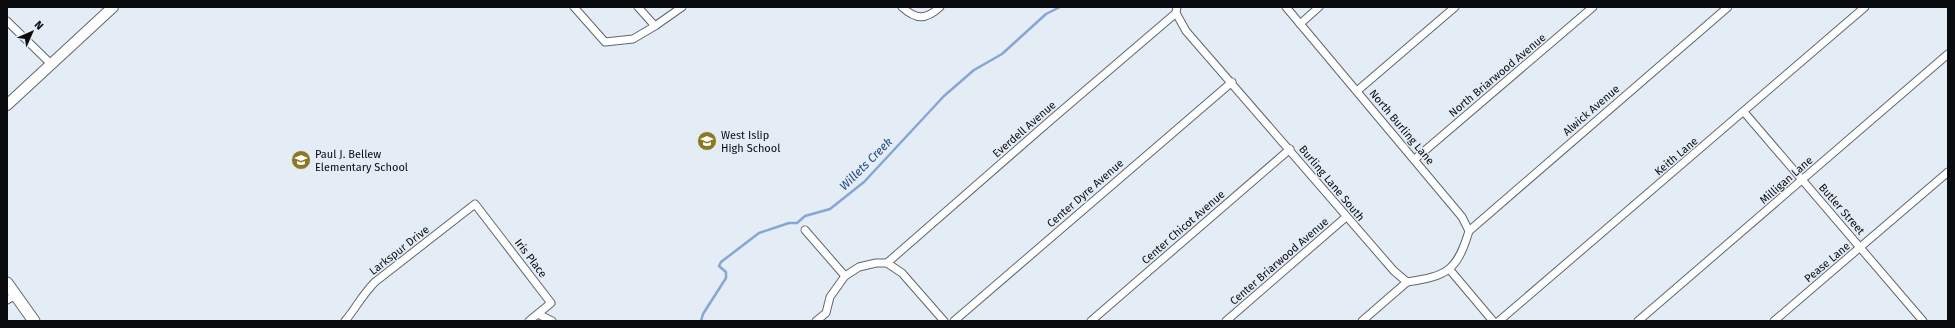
<svg xmlns="http://www.w3.org/2000/svg" width="1955" height="328" font-family="'Fira Sans',sans-serif">
  <style>
    .lines { fill: none; stroke-linecap: round; stroke-linejoin: round }
    .stream { stroke: #86a6d4; stroke-width: 2.5 }
    .street-casing { stroke: #616771; stroke-width: 9 }
    .secondary-casing { stroke: #616771; stroke-width: 12 }
    .primary-casing { stroke: #616771; stroke-width: 13 }
    .street { stroke: #fff; stroke-width: 7 }
    .secondary { stroke: #fff; stroke-width: 10 }
    .primary { stroke: #fff; stroke-width: 11 }
    .labels { text-anchor: middle; stroke-width: 3; stroke-linejoin: round; paint-order: stroke }
    .street-label { font-size: 11px; fill: #090b0f; stroke: #e4ecf6 }
    .poi-label { font-size: 11px; fill: #090b0f; stroke: #e4ecf6; text-anchor: start }
    .water-label { font-size: 12px; font-style: italic; fill: #214a83; stroke: #e4ecf6 }
  </style>
  <rect width="100%" height="100%" fill="#e4ecf6"/>
  <g class="lines">
    <path class="stream" d="M 701,321 L 703,314 L 726,278 L 726,272 L 719,266 L 721,262 L 759,233 L 789,223 L 797,223 L 805,216 L 830,209 L 864,182 L 944,96 L 974,70 L 1002,54 L 1046,14 L 1060,7"/>
    <defs>
      <g id="street">
        <path d="M 574,7 L 605,42 L 633,39 L 655,26 L 682,7"/>
        <path d="M 638,7 L 655,26"/>
        <path d="M 902,7 C 916,20 926,20 940,7"/>
        <path d="M 1177,7 L 1176,13 L 1186,31 L 1394,271 L 1407,282 C 1447,276 1457,271 1469,231 L 1462,217 L 1286,7"/>
        <path d="M 7,21 L 51,64"/>
        <path d="M 1300,24 L 1319,7"/>
        <path d="M 1357,91 L 1455,7"/>
        <path d="M 1744,112 L 1923,321"/>
        <path d="M 1415,159 L 1593,7"/>
        <path d="M 805,230 L 845,276"/>
        <path d="M 1469,231 L 1728,7"/>
        <path d="M 887,263 L 1052,119 L 1176,13"/>
        <path d="M 1450,270 L 1493,321"/>
        <path d="M 7,300 L 16,295"/>
        <path d="M 538,314 L 552,321"/>
        <path d="M 345,321 C 356,308 362,295 375,282 L 475,204 L 551,303 L 529,321"/>
        <path d="M 816,321 L 826,313 L 830,297 L 845,276 L 859,267 L 876,263 L 887,263 L 902,273 L 944,321"/>
        <path d="M 954,321 L 1232,82"/>
        <path d="M 1091,321 L 1290,149"/>
        <path d="M 1226,321 L 1346,217"/>
        <path d="M 1362,321 L 1407,282"/>
        <path d="M 1499,321 L 1865,7"/>
        <path d="M 1638,321 L 1948,54"/>
        <path d="M 1774,321 L 1948,172"/>
      </g>
      <path id="secondary" d="M 7,105 L 113,7"/>
      <path id="primary" d="M 7,283 L 34,321"/>
    </defs>
    <use href="#street" class="street-casing"/>
    <use href="#secondary" class="secondary-casing"/>
    <use href="#primary" class="primary-casing"/>
    <use href="#street" class="street"/>
    <use href="#secondary" class="secondary"/>
    <use href="#primary" class="primary"/>
  </g>
  <defs>
    <symbol id="school-disc" viewBox="-11 -11 22 22"><circle r="9.5" fill="#8a791e" stroke="#e4ecf6"/><path d="M0-5L7-2L0 1L-7-2ZM-4 1L0 2.5L4 1V4Q0 6-4 4Z" fill="#fff"/></symbol>
  </defs>
  <g fill-rule="evenodd">
    <use href="#school-disc" x="696" y="130" width="22" height="22"/>
    <use href="#school-disc" x="290" y="149" width="22" height="22"/>
  </g>
  <g class="labels">
    <g class="street-label">
      <text transform="translate(1497 75) rotate(-40)" y="4">North Briarwood Avenue</text>
      <text transform="translate(1591 110) rotate(-41)" y="4">Alwick Avenue</text>
      <text transform="translate(1402 127) rotate(50)" y="4">North Burling Lane</text>
      <text transform="translate(1024 129) rotate(-41)" y="4">Everdell Avenue</text>
      <text transform="translate(1676 156) rotate(-40)" y="4">Keith Lane</text>
      <text transform="translate(1786 180) rotate(-41)" y="4">Milligan Lane</text>
      <text transform="translate(1332 183) rotate(50)" y="4">Burling Lane South</text>
      <text transform="translate(1085 193) rotate(-41)" y="4">Center Dyre Avenue</text>
      <text transform="translate(1842 209) rotate(49)" y="4">Butler Street</text>
      <text transform="translate(1183 227) rotate(-41)" y="4">Center Chicot Avenue</text>
      <text transform="translate(399 250) rotate(-38)" y="4">Larkspur Drive</text>
      <text transform="translate(531 258) rotate(53)" y="4">Iris Place</text>
      <text transform="translate(1279 261) rotate(-41)" y="4">Center Briarwood Avenue</text>
      <text transform="translate(1827 262) rotate(-40)" y="4">Pease Lane</text>
    </g>
    <g class="poi-label">
      <text x="721" y="139">West Islip<tspan x="721" dy="13">High School</tspan></text>
      <text x="315" y="158">Paul J. Bellew<tspan x="315" dy="13">Elementary School</tspan></text>
    </g>
    <g class="water-label">
      <text transform="translate(866 164) rotate(-45)" y="4">Willets Creek</text>
    </g>
  </g>
  <rect width="1955" height="328" fill="none" stroke="#090b0f" stroke-width="16"/>
  <g transform="translate(32 32) rotate(45)" stroke="#e4ecf6" stroke-width="3" paint-order="stroke">
  <path d="M0-3L7 15L0 10L-7 15Z" fill="#090b0f"/>
  <text y="-6" font-size="11" font-weight="bold" text-anchor="middle" fill="#090b0f">N</text>
  </g>
</svg>
